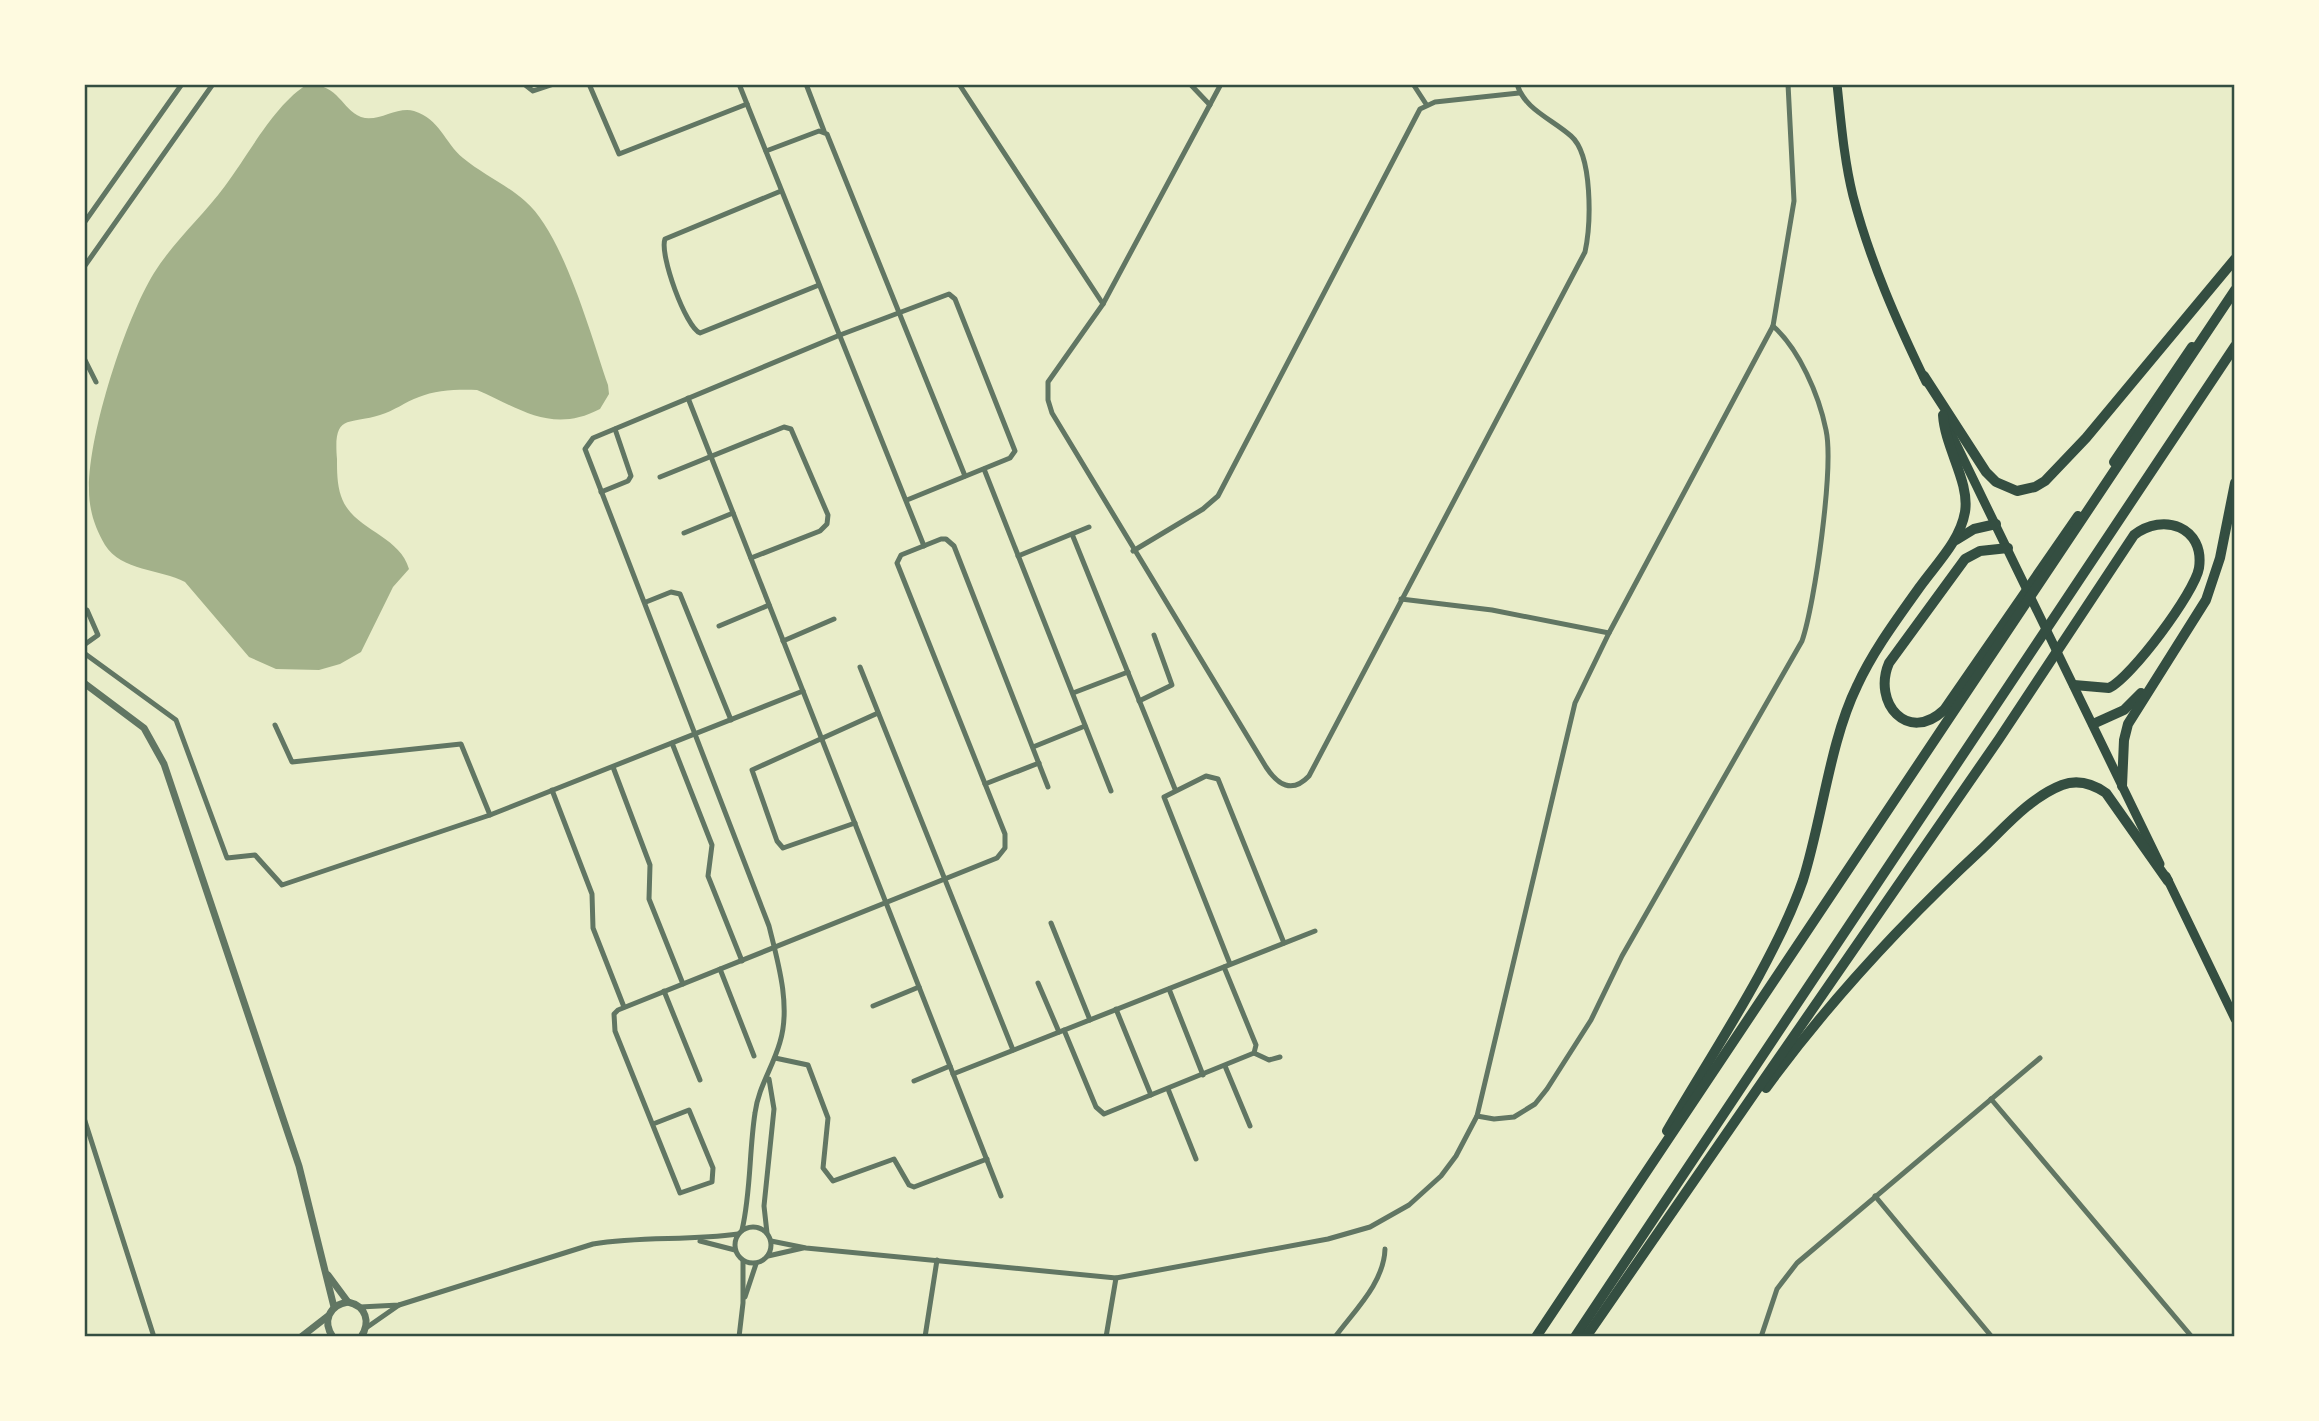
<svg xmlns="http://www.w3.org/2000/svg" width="2319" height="1421" font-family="'Playfair Display',serif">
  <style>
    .water { fill: #a3b18a }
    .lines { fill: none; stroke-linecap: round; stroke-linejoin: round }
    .minor { stroke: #617663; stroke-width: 5 }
    .tertiary { stroke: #617663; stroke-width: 7 }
    .primary { stroke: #344e41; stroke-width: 9 }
    .motorway { stroke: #344e41; stroke-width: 10 }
    .neatline { fill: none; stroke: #344e41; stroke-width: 2.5 }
  </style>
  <rect width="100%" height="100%" fill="#e9edc9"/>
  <path class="water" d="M 308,84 C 340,85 341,109 361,117 C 378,123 397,106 414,111 C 440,119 444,142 463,158 C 482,174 506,184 525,201 C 563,233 591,336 608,385 L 609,394 L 600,409 C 552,434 521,409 477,390 C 460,389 435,390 419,397 C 405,402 394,411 380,415 C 348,425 333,413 337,459 C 337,471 337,484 341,496 C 352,530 399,534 409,569 L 393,587 L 361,652 L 340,664 L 319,670 L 276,669 L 249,657 L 185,582 C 161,569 121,571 105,545 C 95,528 89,510 89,490 C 88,435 125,320 154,273 C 174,241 203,216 225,186 C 248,156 275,103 308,84 Z"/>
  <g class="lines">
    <g class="minor">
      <path d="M 524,84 L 533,91 L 554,84"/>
      <path d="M 589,84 L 619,154 L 747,104"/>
      <path d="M 739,84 L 924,546"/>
      <path d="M 806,84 L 824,131"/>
      <path d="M 959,84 L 1103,304"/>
      <path d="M 1190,84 L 1210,105"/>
      <path d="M 1221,84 L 1103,304 L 1048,382 L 1048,400 L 1052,413 L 1266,767 C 1278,785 1292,794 1309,776 L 1585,252 C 1591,224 1593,155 1571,136 C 1552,119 1524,109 1517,84"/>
      <path d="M 1413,84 L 1426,104"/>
      <path d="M 766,151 L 819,131 L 827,134 L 965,476"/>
      <path d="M 781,191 L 665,239 C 659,254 686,328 700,333 L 819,285"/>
      <path d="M 84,223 L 182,84"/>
      <path d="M 84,267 L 213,84"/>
      <path d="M 84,358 L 96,382"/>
      <path d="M 688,398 L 1001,1196"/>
      <path d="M 984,469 L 1111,791"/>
      <path d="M 660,477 L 784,427 L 791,429 L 828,515 L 827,524 L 820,531 L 751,558"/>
      <path d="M 601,492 L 628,481 L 631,476 L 615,429"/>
      <path d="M 684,533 L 733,513"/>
      <path d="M 1072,534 L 1175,789"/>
      <path d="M 1133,551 L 1203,509 L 1218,496 L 1420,109 L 1435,102 L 1519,93"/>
      <path d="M 1018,556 L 1089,527"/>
      <path d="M 1401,599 L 1492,610 L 1609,633"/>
      <path d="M 646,602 L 671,592 L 680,594 L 731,720"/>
      <path d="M 719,626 L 769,605"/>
      <path d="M 783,641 L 834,619"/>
      <path d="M 84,645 L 98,635 L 87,610"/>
      <path d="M 84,653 L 176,720 L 227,858 L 255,855 L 282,885 L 490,815 L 803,691"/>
      <path d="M 860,667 L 1013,1050"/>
      <path d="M 1073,693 L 1128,672"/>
      <path d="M 1139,701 L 1172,685 L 1154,635"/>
      <path d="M 275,725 L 292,762 L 461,744 L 490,815"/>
      <path d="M 672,743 L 712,845 L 708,876 L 742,961"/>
      <path d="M 1033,747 L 1085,726"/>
      <path d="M 613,767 L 650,865 L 649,899 L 683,984"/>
      <path d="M 985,784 L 1039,763"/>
      <path d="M 552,790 L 592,894 L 593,928 L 624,1007"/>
      <path d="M 855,823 L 783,848 L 777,841 L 752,770 L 878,713"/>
      <path d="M 1051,923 L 1090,1020"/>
      <path d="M 1230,964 L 1164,797 L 1206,776 L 1218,779 L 1284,943"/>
      <path d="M 720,969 L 754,1056"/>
      <path d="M 1038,983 L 1059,1032"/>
      <path d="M 1169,989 L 1203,1075"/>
      <path d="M 664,991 L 700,1080"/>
      <path d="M 873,1006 L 919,987"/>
      <path d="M 1116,1009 L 1151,1095"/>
      <path d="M 1064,1030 L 1096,1107 L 1104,1114 L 1254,1053 L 1256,1045 L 1224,967"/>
      <path d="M 1254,1053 L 1269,1060 L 1280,1057"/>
      <path d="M 775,1058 L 808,1065 L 828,1118 L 823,1168 L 833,1181 L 894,1159 L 909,1185 L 914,1187 L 987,1159"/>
      <path d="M 1225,1066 L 1250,1126"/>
      <path d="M 953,1074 L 1315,931"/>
      <path d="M 914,1081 L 950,1066"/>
      <path d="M 1168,1089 L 1196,1159"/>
      <path d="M 1991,1099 L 2192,1337"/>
      <path d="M 1477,1116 L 1494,1119 L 1514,1117 L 1535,1104 L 1547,1089 L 1591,1020 L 1622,956 L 1802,641 C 1815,603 1834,467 1826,430 C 1819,395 1799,349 1773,326"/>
      <path d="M 84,1118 L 154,1337"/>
      <path d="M 653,1124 L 689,1110 L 713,1168 L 712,1182 L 680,1193 L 615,1031 L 614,1014 L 618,1010 L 997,858 L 1005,848 L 1005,834 L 897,563 L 901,555 L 941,539 L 946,539 L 954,546 L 1048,787"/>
      <path d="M 1875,1196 L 1992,1337"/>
      <circle cx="753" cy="1245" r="18"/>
      <path d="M 742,1230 C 751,1192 749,1152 755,1113 C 758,1088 773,1067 780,1042 C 791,1006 778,962 769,926 L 585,449 L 593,438 L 840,335 L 949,294 L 955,299 L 1015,451 L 1010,458 L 907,500"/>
      <path d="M 767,1233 L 764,1206 L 774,1109 L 769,1079"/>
      <path d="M 700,1241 L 735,1250"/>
      <path d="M 771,1241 L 806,1248 L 1116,1278 L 1328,1239 L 1370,1227 L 1409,1205 L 1441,1176 L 1456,1156 L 1477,1116 L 1575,703 L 1609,633 L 1773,326 L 1794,201 L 1788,84"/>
      <path d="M 768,1256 L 803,1248"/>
      <path d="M 745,1297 L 756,1264"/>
      <path d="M 360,1307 L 399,1305 L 593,1244 C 641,1236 689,1241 738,1234"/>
      <path d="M 366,1328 L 399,1305"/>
      <path d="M 739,1337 L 743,1303 L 743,1261"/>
      <path d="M 925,1337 L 937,1260"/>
      <path d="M 1106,1337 L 1116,1278"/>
      <path d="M 1335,1337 C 1354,1311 1384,1283 1385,1249"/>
      <path d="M 1761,1337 L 1777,1289 L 1797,1263 L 2040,1058"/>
    </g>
    <g class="tertiary">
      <path d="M 84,683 L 144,728 L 164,764 L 299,1166 L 334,1307"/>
      <path d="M 328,1275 L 348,1302"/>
      <path d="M 301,1337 L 328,1316"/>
      <path d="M 333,1337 C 322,1322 329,1305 348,1302 C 366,1306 371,1322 361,1337"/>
    </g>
    <g class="primary">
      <path d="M 1837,84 C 1841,121 1844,160 1853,196 C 1870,261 1897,322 1926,382"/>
      <path d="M 1946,423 L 2160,864"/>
      <path d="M 2166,876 L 2235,1019"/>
    </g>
    <g class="motorway">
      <path d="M 1924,376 L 1986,472 L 1996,482 L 2017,491 L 2035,487 L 2045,481 L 2086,438 L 2235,259"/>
      <path d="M 2114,462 L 2192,347"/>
      <path d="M 1956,540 L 1974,529 L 1996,524"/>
      <path d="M 2008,548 L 1980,551 L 1965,559 L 1889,663 C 1872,703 1908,744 1944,710 L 2078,516"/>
      <path d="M 2093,724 L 2124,710 L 2141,693"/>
      <path d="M 2122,786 L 2124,740 L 2128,724 L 2206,600 L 2220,558 L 2235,483"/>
      <path d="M 1766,1088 C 1830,1000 1903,922 1983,848 C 2006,826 2031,797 2062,785 C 2078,779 2093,784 2106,793 L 2168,881"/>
      <path d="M 1667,1131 C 1711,1055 1775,961 1803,880 C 1822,820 1830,741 1857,686 C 1873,651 1897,619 1919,588 C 1936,564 1960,541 1965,512 C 1970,482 1945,448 1943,415"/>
      <path d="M 1536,1337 L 2235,290"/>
      <path d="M 1575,1337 L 2235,346"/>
      <path d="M 1586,1337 L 1999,739 L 2134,535 C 2163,512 2205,527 2199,568 C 2195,592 2131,678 2109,688 L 2074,685"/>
    </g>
  </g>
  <rect width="2319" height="1421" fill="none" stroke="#fefae0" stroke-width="172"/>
  <rect x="86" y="86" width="2147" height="1249" class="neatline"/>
</svg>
